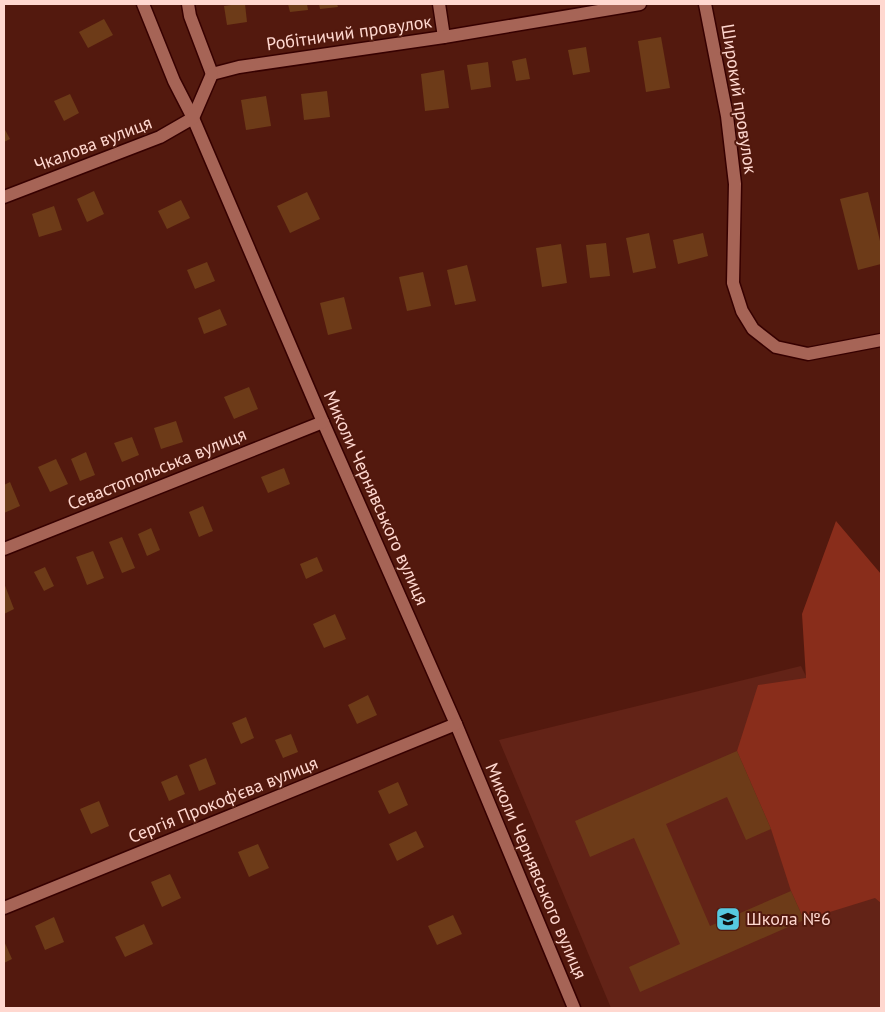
<svg xmlns="http://www.w3.org/2000/svg" width="885" height="1012" font-family="'PT Sans',sans-serif">
  <style>
    .built { fill: #632317 }
    .green { fill: #892d1b }
    .building { fill: #6d3b18 }
    .lines { fill: none; stroke-linecap: round; stroke-linejoin: round }
    .minor-casing { stroke: #360000; stroke-width: 15 }
    .minor { stroke: #a66456; stroke-width: 12 }
    .labels { text-anchor: middle; stroke-width: 4; stroke-linejoin: round; paint-order: stroke }
    .street-label { font-size: 18px; fill: #ffd8d0; stroke: #53190e }
    .poi-label { font-size: 18px; fill: #ffd8d0; stroke: #53190e; text-anchor: start }
  </style>
  <rect width="100%" height="100%" fill="#53190e"/>
  <path class="built" d="M 801,666 L 881,830 L 881,1008 L 611,1008 L 499,740 Z"/>
  <path class="green" d="M 836,521 L 881,574 L 881,903 L 875,898 L 804,920 L 791,891 L 771,829 L 737,751 L 758,685 L 806,678 L 802,614 Z"/>
  <g class="building">
    <path d="M 238,4 L 245,4 L 247,22 L 227,25 L 224,6 Z"/>
    <path d="M 288,4 L 307,4 L 308,10 L 290,12 Z"/>
    <path d="M 319,4 L 337,4 L 338,7 L 320,9 Z"/>
    <path d="M 104,19 L 113,35 L 88,48 L 79,32 Z"/>
    <path d="M 661,37 L 670,88 L 646,92 L 638,41 Z"/>
    <path d="M 586,47 L 590,72 L 573,75 L 568,50 Z"/>
    <path d="M 526,58 L 530,79 L 516,81 L 512,61 Z"/>
    <path d="M 488,62 L 491,87 L 471,90 L 467,65 Z"/>
    <path d="M 444,70 L 449,108 L 425,111 L 421,74 Z"/>
    <path d="M 327,91 L 330,117 L 304,120 L 301,94 Z"/>
    <path d="M 70,94 L 79,113 L 64,121 L 54,101 Z"/>
    <path d="M 266,96 L 271,126 L 246,130 L 241,100 Z"/>
    <path d="M 4,128 L 10,139 L 4,142 Z"/>
    <path d="M 94,191 L 104,214 L 87,222 L 77,199 Z"/>
    <path d="M 307,192 L 320,219 L 290,233 L 277,206 Z"/>
    <path d="M 868,192 L 881,245 L 881,264 L 858,270 L 840,199 Z"/>
    <path d="M 181,200 L 190,218 L 167,229 L 158,211 Z"/>
    <path d="M 54,206 L 62,230 L 39,237 L 32,214 Z"/>
    <path d="M 649,233 L 656,268 L 633,273 L 626,238 Z"/>
    <path d="M 703,233 L 708,256 L 678,264 L 673,240 Z"/>
    <path d="M 606,243 L 610,276 L 590,278 L 586,245 Z"/>
    <path d="M 561,244 L 567,283 L 542,287 L 536,248 Z"/>
    <path d="M 207,262 L 215,281 L 195,289 L 187,270 Z"/>
    <path d="M 467,265 L 476,301 L 455,305 L 447,270 Z"/>
    <path d="M 423,272 L 431,306 L 407,311 L 399,277 Z"/>
    <path d="M 344,297 L 352,329 L 328,335 L 320,303 Z"/>
    <path d="M 220,309 L 227,325 L 204,334 L 198,318 Z"/>
    <path d="M 249,387 L 258,409 L 234,419 L 224,397 Z"/>
    <path d="M 176,421 L 183,442 L 161,449 L 154,428 Z"/>
    <path d="M 132,437 L 139,455 L 122,462 L 114,443 Z"/>
    <path d="M 86,452 L 95,475 L 80,481 L 71,459 Z"/>
    <path d="M 56,459 L 68,484 L 50,492 L 38,467 Z"/>
    <path d="M 284,468 L 290,484 L 268,493 L 261,477 Z"/>
    <path d="M 10,482 L 20,506 L 4,513 L 4,485 Z"/>
    <path d="M 203,506 L 213,531 L 199,537 L 189,512 Z"/>
    <path d="M 151,528 L 160,550 L 147,556 L 138,534 Z"/>
    <path d="M 122,537 L 135,568 L 122,573 L 109,542 Z"/>
    <path d="M 93,551 L 104,578 L 87,585 L 76,557 Z"/>
    <path d="M 317,557 L 323,571 L 306,579 L 300,564 Z"/>
    <path d="M 45,567 L 54,586 L 44,591 L 34,572 Z"/>
    <path d="M 4,583 L 14,609 L 4,614 Z"/>
    <path d="M 335,614 L 346,639 L 324,648 L 313,624 Z"/>
    <path d="M 368,695 L 377,715 L 357,724 L 348,705 Z"/>
    <path d="M 246,717 L 254,738 L 241,744 L 232,723 Z"/>
    <path d="M 291,734 L 298,752 L 283,758 L 275,740 Z"/>
    <path d="M 737,751 L 771,829 L 746,840 L 727,797 L 666,824 L 710,926 L 791,891 L 804,920 L 640,992 L 629,967 L 680,944 L 634,838 L 590,857 L 575,821 Z"/>
    <path d="M 206,758 L 216,784 L 199,791 L 189,765 Z"/>
    <path d="M 177,775 L 185,794 L 169,801 L 161,782 Z"/>
    <path d="M 398,782 L 408,805 L 389,814 L 378,791 Z"/>
    <path d="M 99,801 L 109,826 L 91,834 L 80,809 Z"/>
    <path d="M 416,831 L 424,847 L 397,861 L 389,844 Z"/>
    <path d="M 258,844 L 269,868 L 249,877 L 238,852 Z"/>
    <path d="M 170,874 L 181,898 L 162,907 L 151,882 Z"/>
    <path d="M 453,915 L 462,934 L 437,945 L 428,926 Z"/>
    <path d="M 54,917 L 64,942 L 45,950 L 35,926 Z"/>
    <path d="M 144,924 L 153,944 L 125,957 L 115,937 Z"/>
    <path d="M 4,941 L 12,959 L 4,963 Z"/>
  </g>
  <g class="lines">
    <defs>
      <g id="minor">
        <path d="M 143,4 L 174,81 L 193,118 L 323,422 L 456,724 L 574,1008"/>
        <path d="M 188,4 L 190,16 L 212,74"/>
        <path d="M 439,4 L 444,37"/>
        <path d="M 705,4 L 727,116 L 735,184 L 733,283 L 742,311 L 753,329 L 776,347 L 808,354 L 881,340"/>
        <path d="M 212,74 L 239,67 L 444,37 L 640,4"/>
        <path d="M 4,197 L 160,137 L 193,118 L 212,74"/>
        <path d="M 4,549 L 323,422"/>
        <path d="M 4,908 L 456,724"/>
      </g>
    </defs>
    <use href="#minor" class="minor-casing"/>
    <use href="#minor" class="minor"/>
  </g>
  <defs>
    <symbol id="school-square" viewBox="-11 -11 22 22"><rect x="-9" y="-9" width="18" height="18" rx="4" fill="#56c9e0" stroke="#53190e"/><path d="M0-5L7-2L0 1L-7-2ZM-4 1L0 2.5L4 1V4Q0 6-4 4Z" fill="#111"/></symbol>
  </defs>
  <g fill-rule="evenodd">
    <use href="#school-square" x="714" y="905" width="28" height="28"/>
  </g>
  <g class="labels">
    <g class="street-label">
      <text transform="translate(349 33) rotate(-8)" y="6">Робітничий провулок</text>
      <text transform="translate(739 99) rotate(81)" y="6">Широкий провулок</text>
      <text transform="translate(93 144) rotate(-21)" y="6">Чкалова вулиця</text>
      <text transform="translate(157 469) rotate(-22)" y="6">Севастопольська вулиця</text>
      <text transform="translate(376 498) rotate(66)" y="6">Миколи Чернявського вулиця</text>
      <text transform="translate(223 800) rotate(-22)" y="6">Сергія Прокоф'єва вулиця</text>
      <text transform="translate(536 871) rotate(67)" y="6">Миколи Чернявського вулиця</text>
    </g>
    <g class="poi-label">
      <text x="746" y="925">Школа №6</text>
    </g>
  </g>
  <rect width="885" height="1012" fill="none" stroke="#ffd8d0" stroke-width="10"/>
</svg>
